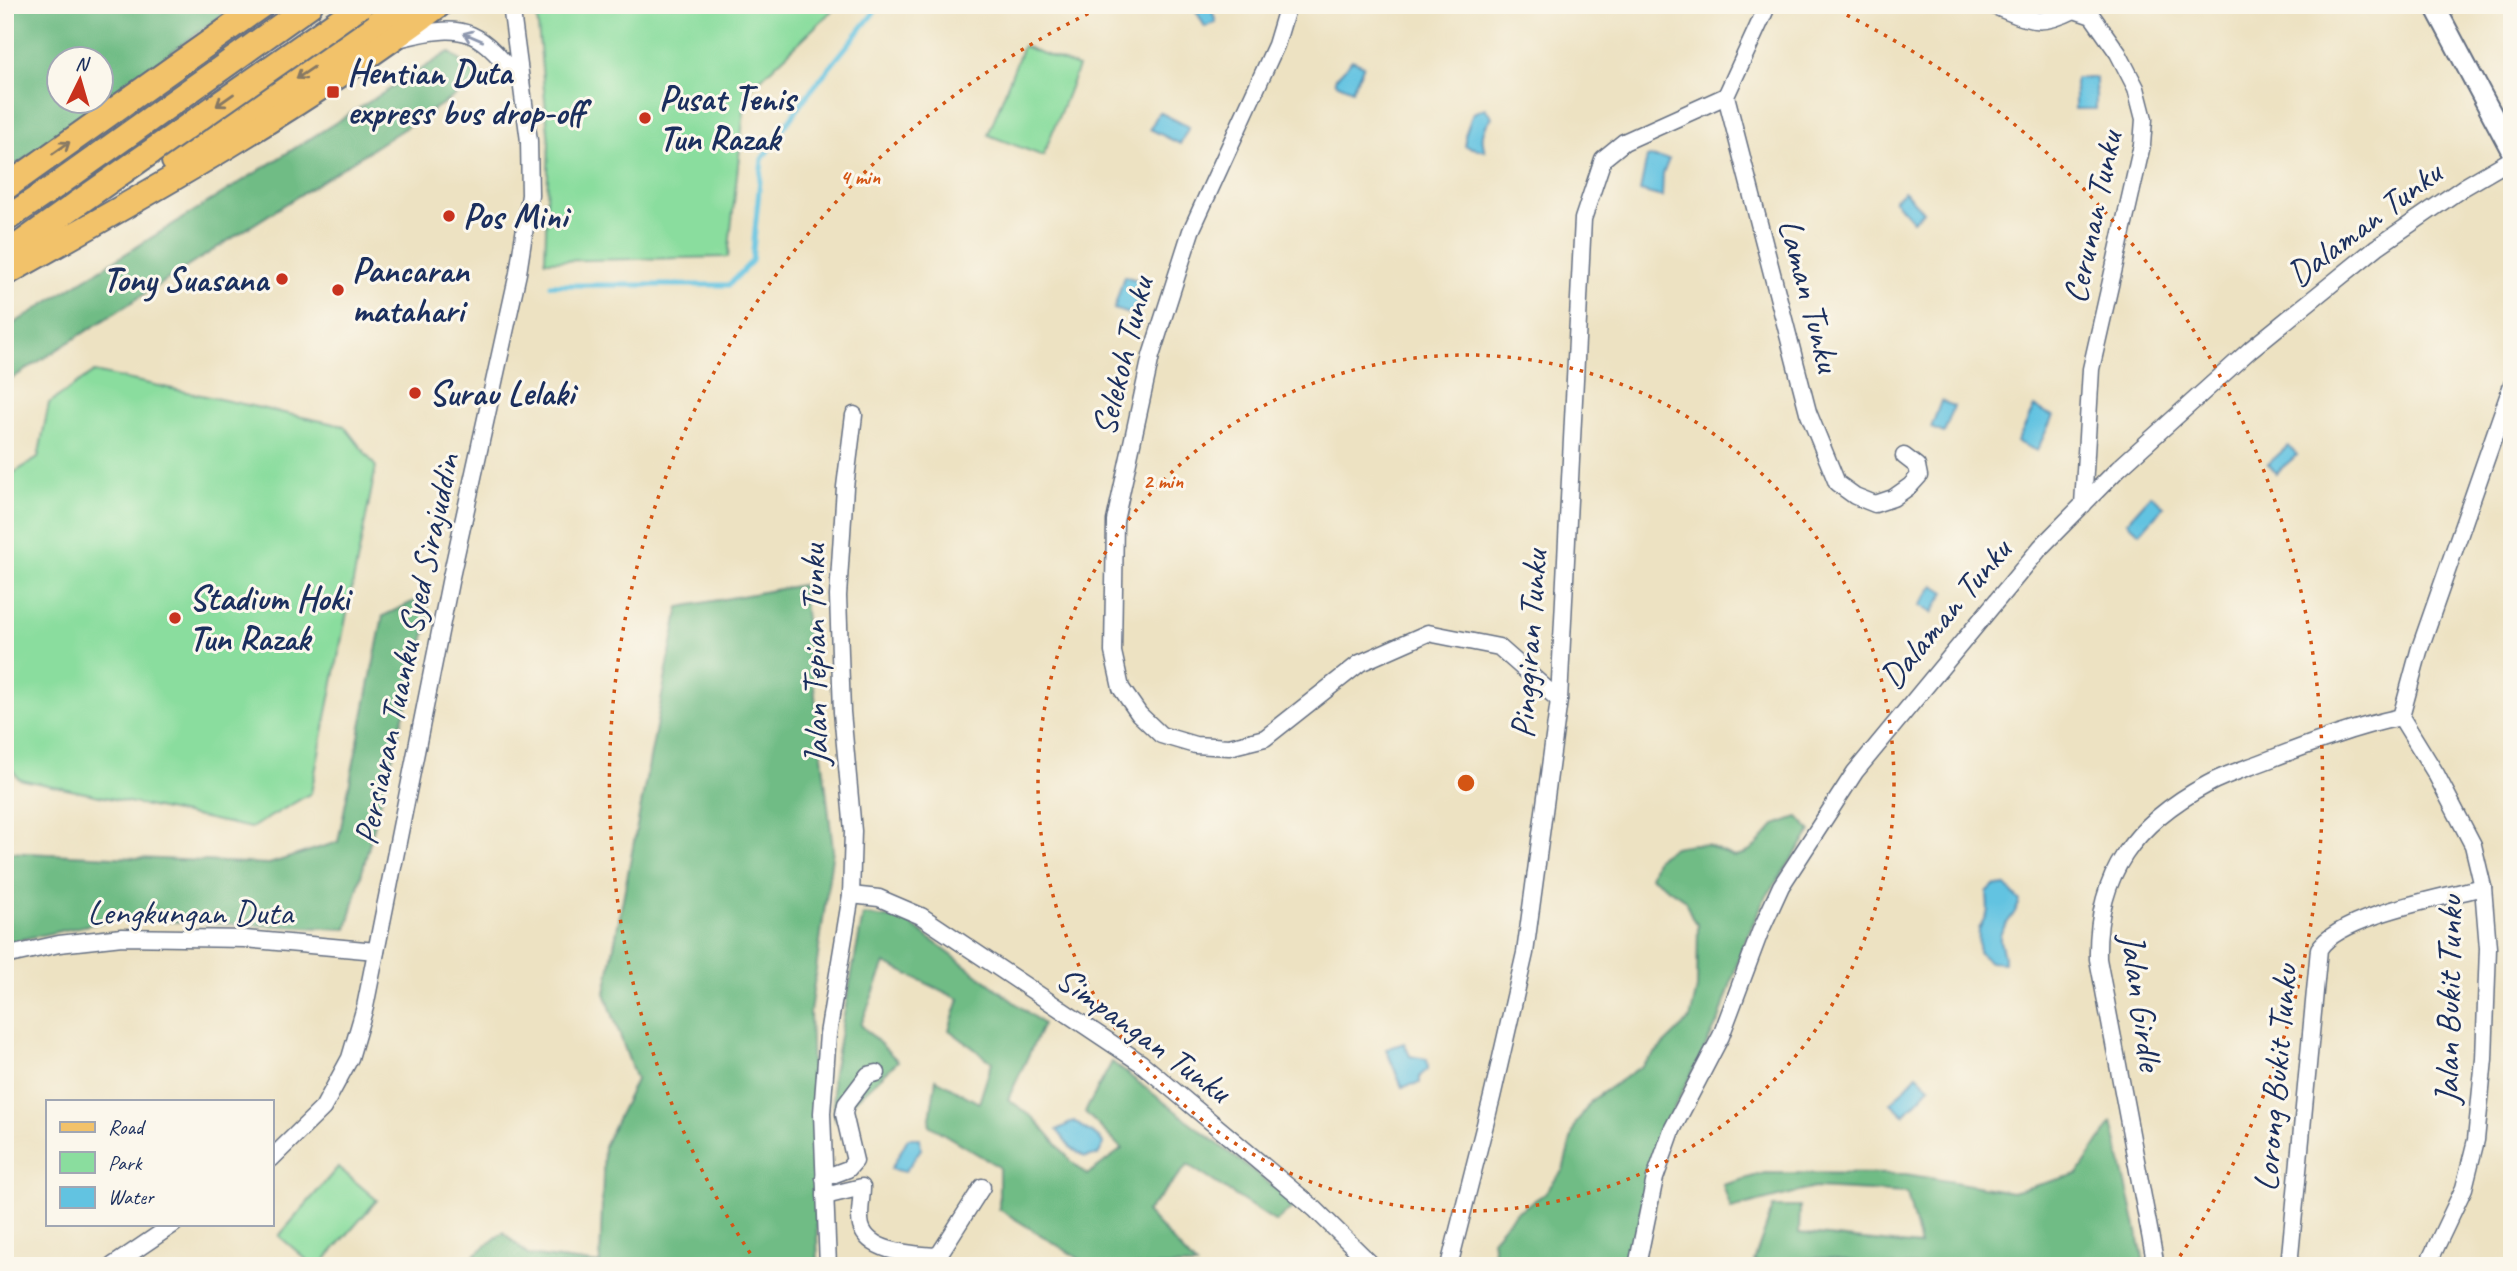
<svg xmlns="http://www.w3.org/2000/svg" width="2517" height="1271" font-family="Caveat,sans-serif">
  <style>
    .green { fill: #8add9e; stroke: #52867e; stroke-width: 2 }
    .forest { fill: #6fbc85; stroke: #457672; stroke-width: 2; fill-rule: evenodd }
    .water { fill: #62c3e1; stroke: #3e79a0; stroke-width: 2 }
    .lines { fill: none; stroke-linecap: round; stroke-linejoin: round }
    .stream { stroke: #62c3e1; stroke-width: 5 }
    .minor-casing { stroke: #646e81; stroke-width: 19 }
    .tertiary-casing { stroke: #646e81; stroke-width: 23 }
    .primary-casing { stroke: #646e81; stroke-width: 28 }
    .minor { stroke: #fff; stroke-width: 16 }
    .tertiary { stroke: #fff; stroke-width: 19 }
    .primary { stroke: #f2c26a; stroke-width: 24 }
    .primary-bridge-casing { stroke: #646e81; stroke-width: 28; stroke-linecap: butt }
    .primary-bridge { stroke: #f2c26a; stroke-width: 24 }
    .oneway { stroke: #8d97ae }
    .oneway2 { stroke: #867864 }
    .ring { fill: none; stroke: #d45514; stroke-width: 3.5; stroke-dasharray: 3.5 7 }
    .poi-dot { fill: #c8321e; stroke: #fbf7ec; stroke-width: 2.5 }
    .labels { text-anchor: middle; stroke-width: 6; stroke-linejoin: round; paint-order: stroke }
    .poi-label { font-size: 35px; font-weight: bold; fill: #1b2f5e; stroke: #fbf7ec; text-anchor: start }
    .street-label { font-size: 35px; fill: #1b2f5e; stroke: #fbf7ec }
    .centre { fill: #d45514; stroke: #fbf7ec; stroke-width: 3.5 }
    .ring-label { font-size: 21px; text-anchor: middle; font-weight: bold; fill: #d45514; stroke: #fbf7ec; stroke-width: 6; stroke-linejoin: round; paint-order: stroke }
  </style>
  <rect width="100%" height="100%" fill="#fbf7ec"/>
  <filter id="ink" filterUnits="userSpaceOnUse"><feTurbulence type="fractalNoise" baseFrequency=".0143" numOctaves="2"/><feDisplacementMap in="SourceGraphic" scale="14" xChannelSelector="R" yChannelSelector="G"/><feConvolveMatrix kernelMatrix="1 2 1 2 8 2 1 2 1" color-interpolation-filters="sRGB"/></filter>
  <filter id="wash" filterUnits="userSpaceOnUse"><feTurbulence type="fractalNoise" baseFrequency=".00686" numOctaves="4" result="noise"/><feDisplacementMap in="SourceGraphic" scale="28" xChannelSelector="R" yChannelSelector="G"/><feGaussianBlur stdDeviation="1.57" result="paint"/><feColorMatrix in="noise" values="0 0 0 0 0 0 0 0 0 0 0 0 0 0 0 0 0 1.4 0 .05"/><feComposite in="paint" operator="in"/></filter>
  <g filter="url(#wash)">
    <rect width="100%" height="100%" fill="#ede2c2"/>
    <g class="green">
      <path d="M 536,5 L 838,5 L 746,93 L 728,257 L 545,261 L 549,143 Z"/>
      <path d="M 1023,46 L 1078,67 L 1043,156 L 988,135 Z"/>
      <path d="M 94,372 L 344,426 L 376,467 L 311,793 L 251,828 L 19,779 L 5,759 L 5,478 L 38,458 L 49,403 Z"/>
      <path d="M 338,1167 L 377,1200 L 320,1266 L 314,1266 L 279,1236 Z"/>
    </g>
    <g class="forest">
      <path d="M 5,5 L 236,5 L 5,173 ZM 60,60 L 102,60 L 102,102 L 60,102 Z"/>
      <path d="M 449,52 L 483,78 L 5,383 L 5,329 Z"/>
      <path d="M 802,585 L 833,849 L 810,1012 L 818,1266 L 461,1266 L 503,1232 L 528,1255 L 600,1264 L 604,1146 L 636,1080 L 605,993 L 679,607 Z"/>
      <path d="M 427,595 L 429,619 L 347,929 L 116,919 L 5,943 L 5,852 L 269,864 L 338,842 L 383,616 Z"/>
      <path d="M 1798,817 L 1811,831 L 1764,900 L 1743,945 L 1719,1020 L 1655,1145 L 1630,1266 L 1496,1266 L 1492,1239 L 1515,1213 L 1544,1194 L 1563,1170 L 1575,1125 L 1592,1100 L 1643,1065 L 1690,1019 L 1697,989 L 1698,924 L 1692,918 L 1685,900 L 1650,876 L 1657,858 L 1674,847 L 1692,844 L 1707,845 L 1734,857 L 1743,855 L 1757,845 L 1775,825 Z"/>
      <path d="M 863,915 L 905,920 L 1043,1024 L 1008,1099 L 1035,1119 L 1072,1162 L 1087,1175 L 1122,1149 L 1085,1112 L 1112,1062 L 1296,1204 L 1276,1222 L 1188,1165 L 1146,1212 L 1196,1266 L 1091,1266 L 999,1209 L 999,1167 L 929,1125 L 936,1079 L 979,1103 L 992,1062 L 949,1030 L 959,999 L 885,963 L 861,1025 L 898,1061 L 835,1119 L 832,1078 Z"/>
      <path d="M 2112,1122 L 2145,1266 L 1869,1266 C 1852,1259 1831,1258 1813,1258 C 1792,1258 1774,1271 1754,1261 L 1773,1207 L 1800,1207 L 1799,1233 L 1920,1246 L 1907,1193 L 1814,1188 L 1731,1209 L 1723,1185 L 1765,1173 L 1906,1174 L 2012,1192 L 2078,1174 Z"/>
    </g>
    <g class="water">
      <path d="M 1193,5 L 1210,5 L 1216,22 L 1205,27 Z"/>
      <path d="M 1352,60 L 1364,65 L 1352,90 L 1336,83 L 1335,79 Z"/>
      <rect x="2075" y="78" width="21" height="31"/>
      <path d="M 1485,108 L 1492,117 C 1483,128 1480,137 1485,151 L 1465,146 L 1465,135 L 1473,113 Z"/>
      <path d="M 1159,112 L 1189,127 L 1180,144 L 1150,129 Z"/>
      <path d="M 1647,157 L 1669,159 L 1663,174 L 1662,197 L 1640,191 Z"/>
      <path d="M 1904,191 L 1923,211 L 1913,221 L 1894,200 Z"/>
      <path d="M 1124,276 L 1144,282 L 1133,315 L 1114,309 Z"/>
      <path d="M 1941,401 L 1954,406 L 1944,433 L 1931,428 Z"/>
      <path d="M 2034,407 L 2053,416 L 2037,451 L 2017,442 Z"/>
      <path d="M 2288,446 L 2297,455 L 2276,473 L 2268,464 Z"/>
      <path d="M 2151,495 L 2164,506 L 2140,533 L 2127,522 Z"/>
      <path d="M 1934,585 L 1945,592 L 1932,613 L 1920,605 Z"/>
      <path d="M 1994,885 L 2006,886 L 2020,901 C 2016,916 2003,924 2000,935 C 1999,945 2005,953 2004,963 L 1990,962 L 1978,952 L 1979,929 L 1988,911 L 1987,892 Z"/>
      <path d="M 1404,1043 L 1410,1056 L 1427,1059 L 1428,1069 L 1420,1076 L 1420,1083 L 1402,1087 L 1386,1049 Z"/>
      <path d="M 1917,1075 L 1930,1087 L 1904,1115 L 1891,1103 Z"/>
      <path d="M 1074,1121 C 1083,1130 1096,1132 1104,1144 L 1098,1155 L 1085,1157 L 1071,1148 L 1057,1130 Z"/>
      <path d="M 908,1138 L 920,1138 L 921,1149 L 905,1172 L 891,1169 Z"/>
    </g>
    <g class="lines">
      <path class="stream" d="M 551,285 L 729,285 L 752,261 L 762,159 L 805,98 L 880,5"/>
    </g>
  </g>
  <g filter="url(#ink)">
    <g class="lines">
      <defs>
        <g id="minor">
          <path d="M 1288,5 L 1276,45 L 1191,231 L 1151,356 L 1115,521 L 1113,652 L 1121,688 L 1139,714 L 1161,735 L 1195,745 L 1229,747 L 1265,738 L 1360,663 L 1428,633 L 1499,647 L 1559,700"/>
          <path d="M 1765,5 L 1765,11 L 1726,96 L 1808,412 L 1837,483 L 1855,496 L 1875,504 L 1893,498 L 1910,486 L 1919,476 L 1917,466 L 1904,456"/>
          <path d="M 1994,6 C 2030,20 2038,28 2074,10 L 2092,16 L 2118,53 L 2136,88 L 2144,119 L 2142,145 L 2091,369 L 2083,505"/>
          <path d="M 402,38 C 469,21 480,32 521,83"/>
          <path d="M 851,895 L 879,898 L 921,916 L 1141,1063 L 1315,1209 L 1373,1266"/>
          <path d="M 5,956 L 59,944 L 122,937 L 245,939 L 376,951"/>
          <path d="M 271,1159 L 323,1108 L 350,1058 L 365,1007 L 451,577 L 518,273 L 530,195 L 529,141 L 511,5"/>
          <path d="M 824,1178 L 848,1169 L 855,1161 L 844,1114 L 846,1104 L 868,1075 L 877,1073"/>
          <path d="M 825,1196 L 862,1187 C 862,1199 858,1215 861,1226 C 869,1253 912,1254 935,1256 L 940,1253 L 982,1187"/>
          <path d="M 112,1266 L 174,1224"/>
          <path d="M 828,1266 L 822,1113 L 828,1034 L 851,895 L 853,831 L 842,712 L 838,596 L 845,487 L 854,415"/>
          <path d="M 1449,1266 L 1492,1097 L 1525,953 L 1559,700 L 1583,219 L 1603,159 L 1624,142 L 1726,96"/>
          <path d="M 1637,1266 L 1655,1178 L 1672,1130 L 1721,1036 L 1760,932 L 1781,886 L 1855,772 L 2041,547 L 2118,469 L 2251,349 L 2377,247 L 2464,187 L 2512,159"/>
          <path d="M 2156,1266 L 2098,959 C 2096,874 2135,823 2208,784 C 2226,774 2248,768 2268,760 C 2312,743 2354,727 2401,717"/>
          <path d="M 2289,1266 L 2319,949 C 2339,916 2445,897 2483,887"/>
          <path d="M 2427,1266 L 2464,1188 L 2476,1140 L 2484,1059 L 2488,948 L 2483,887 L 2473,845 L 2436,774 L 2401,717 L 2419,651 L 2512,385"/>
        </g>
        <path id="tertiary" d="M 2434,5 L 2512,152"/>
        <g id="primary">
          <path d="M 174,161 L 344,47 L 401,5"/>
          <path d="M 5,188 L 262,5"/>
          <path d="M 5,220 L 60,183 L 310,5"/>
          <path d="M 5,255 L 78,203"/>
          <path d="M 10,271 C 157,189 304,106 439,5"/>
        </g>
      </defs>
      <use href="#minor" class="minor-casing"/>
      <use href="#tertiary" class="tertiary-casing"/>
      <use href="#primary" class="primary-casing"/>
      <use href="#minor" class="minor"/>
      <use href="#tertiary" class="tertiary"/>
      <use href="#primary" class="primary"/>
      <defs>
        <path id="primary-bridge" d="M 78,203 L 361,5"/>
      </defs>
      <use href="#primary-bridge" class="primary-bridge-casing"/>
      <use href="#primary-bridge" class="primary-bridge"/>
    </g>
    <defs><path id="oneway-shaft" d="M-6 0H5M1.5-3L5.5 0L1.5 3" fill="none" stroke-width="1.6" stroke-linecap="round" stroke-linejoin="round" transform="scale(1.75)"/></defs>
    <use class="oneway" href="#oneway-shaft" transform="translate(473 37) rotate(-157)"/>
    <g class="oneway2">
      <use href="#oneway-shaft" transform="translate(305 73) rotate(146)"/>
      <use href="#oneway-shaft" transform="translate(225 100) rotate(145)"/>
      <use href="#oneway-shaft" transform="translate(61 148) rotate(-35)"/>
    </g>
  </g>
  <g class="ring">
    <circle cx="1466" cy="783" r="428"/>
    <path d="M756 1262A857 857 0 0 1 1104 6M1828 6A857 857 0 0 1 2176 1262"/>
  </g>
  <g class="poi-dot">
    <rect x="326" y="85" width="14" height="14" rx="3.5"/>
    <circle cx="645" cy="118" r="7"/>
    <circle cx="449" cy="216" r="7"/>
    <circle cx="282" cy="279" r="7"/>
    <circle cx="338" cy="290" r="7"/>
    <circle cx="415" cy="393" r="7"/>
    <circle cx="175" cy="618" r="7"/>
  </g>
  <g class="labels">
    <g class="poi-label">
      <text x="347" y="84">Hentian Duta<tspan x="347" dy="40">express bus drop-off</tspan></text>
      <text x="659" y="110">Pusat Tenis<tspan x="659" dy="40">Tun Razak</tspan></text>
      <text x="463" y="228">Pos Mini</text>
      <text x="352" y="282">Pancaran<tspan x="352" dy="40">matahari</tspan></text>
      <text x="268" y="291" text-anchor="end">Tony Suasana</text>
      <text x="429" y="405">Surau Lelaki</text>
      <text x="189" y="610">Stadium Hoki<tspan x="189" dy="40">Tun Razak</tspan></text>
    </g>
    <g class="street-label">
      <text transform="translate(2092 217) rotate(-78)" y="12">Cerunan Tunku</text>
      <text transform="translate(2364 223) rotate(-37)" y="12">Dalaman Tunku</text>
      <text transform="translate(1810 295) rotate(75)" y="12">Laman Tunku</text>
      <text transform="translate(1122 356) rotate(-76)" y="12">Selekoh Tunku</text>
      <text transform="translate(1945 613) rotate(-50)" y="12">Dalaman Tunku</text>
      <text transform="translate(1528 644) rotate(-86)" y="12">Pinggiran Tunku</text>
      <text transform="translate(406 649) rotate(-78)" y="12">Persiaran Tuanku Syed Sirajuddin</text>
      <text transform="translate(814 655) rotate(-91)" y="12">Jalan Tepian Tunku</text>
      <text x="190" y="924">Lengkungan Duta</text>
      <text transform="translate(2448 1000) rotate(-89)" y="12">Jalan Bukit Tunku</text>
      <text transform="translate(2142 1002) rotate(82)" y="12">Jalan Girdle</text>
      <text transform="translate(1144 1034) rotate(36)" y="12">Simpangan Tunku</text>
      <text transform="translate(2275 1078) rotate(-85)" y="12">Lorong Bukit Tunku</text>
    </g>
  </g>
  <circle cx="1466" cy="783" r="10" class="centre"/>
  <g class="ring-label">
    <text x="860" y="184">4 min</text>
    <text x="1163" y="488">2 min</text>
  </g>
  <rect width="2517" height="1271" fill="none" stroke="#fbf7ec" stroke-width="28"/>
  <rect x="46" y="1100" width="228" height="126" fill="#fbf7ec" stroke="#a1a7b3" stroke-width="2"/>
  <rect x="60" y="1122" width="35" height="10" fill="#f2c26a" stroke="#a1a7b3" stroke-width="2"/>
  <text x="108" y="1134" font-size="21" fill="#1b2f5e">Road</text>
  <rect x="60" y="1152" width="35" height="21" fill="#8add9e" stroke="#a1a7b3" stroke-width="2"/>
  <text x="108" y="1170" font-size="21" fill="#1b2f5e">Park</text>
  <rect x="60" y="1187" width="35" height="21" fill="#62c3e1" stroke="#a1a7b3" stroke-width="2"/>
  <text x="108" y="1204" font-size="21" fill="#1b2f5e">Water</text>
  <g transform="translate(80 80) rotate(5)"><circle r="33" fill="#fbf7ec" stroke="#a1a7b3" stroke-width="2"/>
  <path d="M0-5L12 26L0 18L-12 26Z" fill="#c8321e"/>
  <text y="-10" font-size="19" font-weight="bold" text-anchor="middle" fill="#1b2f5e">N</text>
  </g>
</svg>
